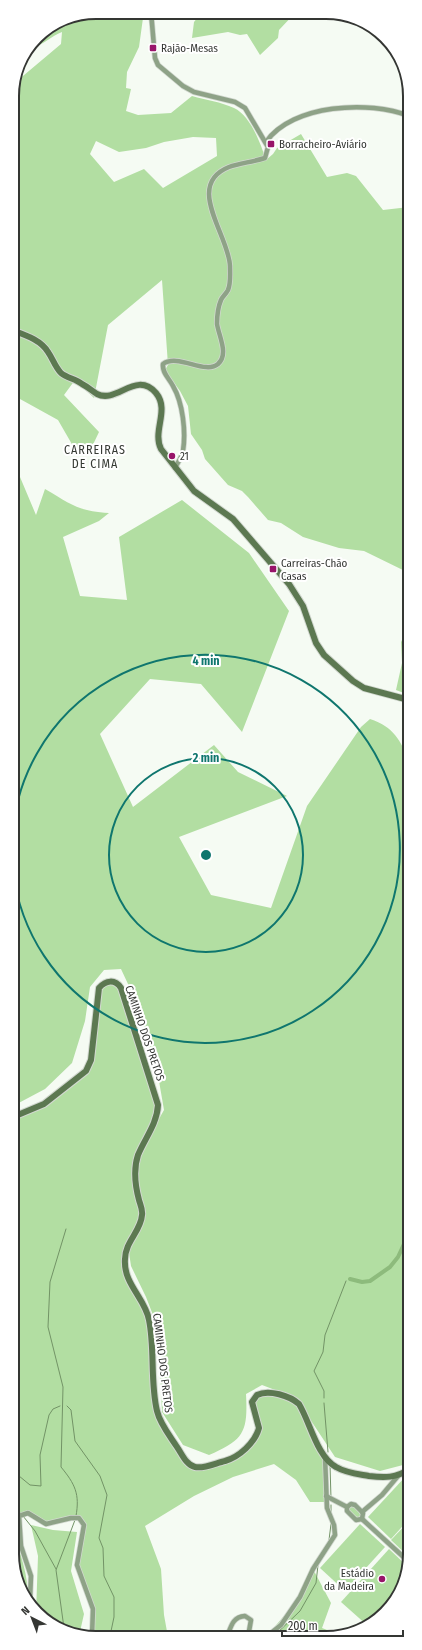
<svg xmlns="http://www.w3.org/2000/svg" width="422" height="1650" font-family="'Fira Sans Condensed',sans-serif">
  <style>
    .green { fill: #b2dea2; fill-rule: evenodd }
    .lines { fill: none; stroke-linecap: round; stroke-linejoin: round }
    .stream { stroke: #729366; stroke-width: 1 }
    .canal { stroke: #8dbb7c; stroke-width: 4 }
    .minor-casing { stroke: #d2d8d0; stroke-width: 6 }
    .secondary-casing { stroke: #d2d8d0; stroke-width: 8 }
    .minor { stroke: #8ea287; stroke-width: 4.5 }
    .secondary { stroke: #5c7851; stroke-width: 6 }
    .ring { fill: none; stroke: #0f766e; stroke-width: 2 }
    .poi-dot { fill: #981469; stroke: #fff; stroke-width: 1.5 }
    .labels { text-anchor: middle; stroke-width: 4; stroke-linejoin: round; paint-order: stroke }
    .poi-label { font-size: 11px; fill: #343633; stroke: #fff; text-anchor: start }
    .street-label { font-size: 11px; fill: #343633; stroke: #fff }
    .neighbourhood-label { font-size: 12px; letter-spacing: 1px; fill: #363a34; stroke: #fff }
    .rim { fill: none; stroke: #343633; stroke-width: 2 }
    .centre { fill: #0f766e; stroke: #fff; stroke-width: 2 }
    .ring-label { font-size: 12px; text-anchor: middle; font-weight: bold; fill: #0f766e; stroke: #fff; stroke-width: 4; stroke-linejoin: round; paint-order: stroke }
  </style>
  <rect width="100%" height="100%" fill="#f5fbf3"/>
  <g class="green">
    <path d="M 96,12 L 139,12 L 143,18 L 139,47 L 127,72 L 126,88 L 131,89 L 126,111 L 138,115 L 171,113 L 192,96 C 206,100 221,102 234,108 C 250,115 261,144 266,160 L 273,154 L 277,148 L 301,134 L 327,177 L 347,173 L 356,176 L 383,210 L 409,207 L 409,205 L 409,573 L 364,551 L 339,548 L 303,537 L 281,523 L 268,520 L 248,497 L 242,491 L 228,485 L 205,459 L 202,450 L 191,434 L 188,406 L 180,391 L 165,370 L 168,365 L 162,280 L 108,325 L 94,398 L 75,380 L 64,395 L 99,432 L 89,453 L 73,446 L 58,420 L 20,399 L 12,402 L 12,91 L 15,80 L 17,81 L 61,44 L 62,32 C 51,36 44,45 32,47 L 30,46 C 47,21 69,17 96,12 ZM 193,137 L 216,138 L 217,156 L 163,188 L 144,169 L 114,182 L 90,154 L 96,141 L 119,152 L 146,148 L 164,142 Z"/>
    <path d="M 206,13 L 295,13 L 279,30 L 278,38 L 260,55 L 247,34 L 240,35 L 228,32 L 192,38 L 194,22 L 198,17 L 202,17 Z"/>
    <path d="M 12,458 L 36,515 L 45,489 C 71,504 77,511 109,513 L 99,521 L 63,537 L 80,596 L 127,600 L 119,537 L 182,500 L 249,553 L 289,611 L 242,732 L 201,684 L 150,679 L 100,734 L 133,807 L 214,745 L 238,772 L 287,796 L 179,837 L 211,895 L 271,908 L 307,806 L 361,727 L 370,719 C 394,727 400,740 410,762 L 410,1456 L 403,1465 L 380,1471 L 335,1457 L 296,1398 L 262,1385 L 246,1394 C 248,1432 244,1440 209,1455 L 183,1445 L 162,1412 L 158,1328 L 146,1297 L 131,1266 L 128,1246 L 125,1265 L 147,1311 L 155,1400 L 160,1420 L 179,1450 L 196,1467 C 230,1459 236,1460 258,1431 L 252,1408 L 257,1395 L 286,1397 L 303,1411 L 325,1457 L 328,1502 L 310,1502 L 296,1480 L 274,1464 L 233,1477 L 194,1496 L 145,1526 L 161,1569 L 164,1615 L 168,1637 L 92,1636 L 93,1609 L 77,1565 L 84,1525 L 79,1518 L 46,1524 L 30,1514 L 17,1516 C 10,1540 30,1568 27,1595 L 13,1565 L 13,1117 L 44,1104 L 89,1066 L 98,994 L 106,982 L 121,988 L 158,1105 L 138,1156 L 164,1110 L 159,1081 L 135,999 L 121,969 L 104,970 L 90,987 L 85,1021 L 72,1063 L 45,1089 L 13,1106 Z"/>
    <path d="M 409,626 L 409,695 L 396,690 L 402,663 L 401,642 Z"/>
    <path d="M 406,1476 L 410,1479 L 410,1518 L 391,1539 L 368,1517 Z"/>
    <path d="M 353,1506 L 362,1513 L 361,1517 L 357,1518 L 350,1511 L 350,1507 Z"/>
    <path d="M 410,1520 L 410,1558 L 391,1540 Z"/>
    <path d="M 360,1524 L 385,1547 L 345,1591 L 320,1568 Z"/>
    <path d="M 31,1525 L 53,1530 L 77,1532 L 71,1571 L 84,1614 L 79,1636 L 36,1613 L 38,1556 Z"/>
    <path d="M 389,1549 L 407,1566 L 389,1610 L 368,1626 L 341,1602 Z"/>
    <path d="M 313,1569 L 331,1603 L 322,1628 L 343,1636 L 337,1637 L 266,1637 L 300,1597 Z"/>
  </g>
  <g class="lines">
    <g class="stream">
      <path d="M 66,1229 L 50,1282 L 48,1327 L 63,1387 L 61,1467 C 75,1484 80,1494 76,1516"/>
      <path d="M 324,1398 L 324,1391 L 314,1371 L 323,1352 L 325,1335 L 346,1281"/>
      <path d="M 324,1403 L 328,1452"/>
      <path d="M 67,1406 L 71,1410 L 75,1441 L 100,1476 L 107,1495 L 99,1538 L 103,1548 L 104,1576 L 114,1597 L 114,1617 L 110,1636"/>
      <path d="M 330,1465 L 331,1498"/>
      <path d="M 13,1471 L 30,1485 L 41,1486 L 40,1455 L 49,1415 L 53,1409 L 60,1406"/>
      <path d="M 13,1503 L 21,1514"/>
      <path d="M 331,1512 L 331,1505"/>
      <path d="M 23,1516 L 35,1531 L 56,1569"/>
      <path d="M 329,1540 L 331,1524"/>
      <path d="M 64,1628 L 56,1570 L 75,1520"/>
      <path d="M 273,1637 L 300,1611 L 316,1583 L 318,1565"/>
    </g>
    <path class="canal" d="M 350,1279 L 362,1282 L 370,1281 L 390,1267 L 398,1257 L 410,1231"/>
    <defs>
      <g id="minor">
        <path d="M 151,12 L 155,58 L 158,65 L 183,86 L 194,92 L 235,102 L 245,108 L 268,147 L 265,158 C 253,162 240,163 229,167 C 184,185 229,235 230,266 C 230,274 231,283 228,290 C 226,294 222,297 221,300 C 218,307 217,316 217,324 C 219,337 229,354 218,364 C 205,375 178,353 163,364 C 162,373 169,378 173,386 C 183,403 186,432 183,451 C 182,457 178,462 175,468"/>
        <path d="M 266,142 C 292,104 370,100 409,116"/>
        <path d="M 326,1496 L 347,1507"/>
        <path d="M 347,1507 L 351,1504 L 355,1505 L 363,1513 L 362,1519"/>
        <path d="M 347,1507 L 347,1511 L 356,1520 L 362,1519"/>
        <path d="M 362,1512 L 382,1495 L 398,1476"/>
        <path d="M 362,1519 L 409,1562"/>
        <path d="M 30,1600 L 31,1576 L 21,1546 L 19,1516 L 28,1513 L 46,1524 L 71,1518 L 79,1518 L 84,1525 L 77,1565 L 93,1609 L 92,1636"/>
        <path d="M 227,1637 C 231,1627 232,1617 245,1616 L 251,1620 L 248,1637"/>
        <path d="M 266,1637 L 281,1625 L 300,1597 L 313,1569 L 335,1535 L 334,1525 L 327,1508 L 325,1457"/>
      </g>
      <g id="secondary">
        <path d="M 12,330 C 25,335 41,340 48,352 C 53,359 55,367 61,373 C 67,378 76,379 82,384 C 88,387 92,391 97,394 C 117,404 136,370 156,393 C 170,410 152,431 161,449 L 194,491 L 233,519 L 289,584 L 303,606 L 316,643 L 324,655 L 353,681 L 364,688 L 409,700"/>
        <path d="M 13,1117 L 44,1104 L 86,1071 L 91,1060 L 99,988 C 106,980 115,979 121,988 L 158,1105 C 157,1124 145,1138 138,1155 C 133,1170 135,1185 139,1200 C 140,1204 143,1210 142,1215 C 141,1231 125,1242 125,1259 C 123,1284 145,1298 149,1320 C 155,1349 150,1382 157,1411 C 160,1424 170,1436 177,1447 C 182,1454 186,1465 195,1467 C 204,1469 216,1463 225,1461 C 239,1457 255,1443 259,1428 L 252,1402 L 257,1395 C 269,1389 290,1396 299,1404 C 310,1422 317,1457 336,1467 C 346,1473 358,1474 369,1476 C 385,1478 396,1478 410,1469"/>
      </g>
    </defs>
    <use href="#minor" class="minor-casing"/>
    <use href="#secondary" class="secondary-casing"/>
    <use href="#minor" class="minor"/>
    <use href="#secondary" class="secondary"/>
  </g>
  <g class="ring">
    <circle cx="206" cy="855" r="97"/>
    <path d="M12 841A194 194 0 1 1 13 870"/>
  </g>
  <g class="poi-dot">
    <rect x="149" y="44" width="8" height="8" rx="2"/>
    <rect x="267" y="140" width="8" height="8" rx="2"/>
    <circle cx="172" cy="456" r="4"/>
    <rect x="269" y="565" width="8" height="8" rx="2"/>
    <circle cx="382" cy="1579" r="4"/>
  </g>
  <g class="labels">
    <g class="poi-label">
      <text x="161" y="52">Rajão-Mesas</text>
      <text x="279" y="148">Borracheiro-Aviário</text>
      <text x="180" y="460">21</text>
      <text x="281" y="567">Carreiras-Chão<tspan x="281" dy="13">Casas</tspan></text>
      <text x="374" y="1577" text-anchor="end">Estádio<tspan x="374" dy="13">da Madeira</tspan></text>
    </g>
    <g class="street-label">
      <text transform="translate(145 1033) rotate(71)" y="4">CAMINHO DOS PRETOS</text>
      <text transform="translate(163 1363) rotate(83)" y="4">CAMINHO DOS PRETOS</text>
    </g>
    <g class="neighbourhood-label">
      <text x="95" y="454">CARREIRAS<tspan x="95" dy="14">DE CIMA</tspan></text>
    </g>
  </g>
  <path d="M0 0H422V1650H0ZM96 19H326A77 77 0 0 1 403 96V1554A77 77 0 0 1 326 1631H96A77 77 0 0 1 19 1554V96A77 77 0 0 1 96 19Z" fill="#fff" fill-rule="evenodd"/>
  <path class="rim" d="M96 19H326A77 77 0 0 1 403 96V1554A77 77 0 0 1 326 1631H96A77 77 0 0 1 19 1554V96A77 77 0 0 1 96 19Z"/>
  <circle cx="206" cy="855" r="6" class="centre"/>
  <g class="ring-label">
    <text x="206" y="665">4 min</text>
    <text x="206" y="762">2 min</text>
  </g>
  <g transform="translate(32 1618) rotate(318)" stroke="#ffffff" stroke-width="3" paint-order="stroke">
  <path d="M0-3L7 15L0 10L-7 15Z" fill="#343633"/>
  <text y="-6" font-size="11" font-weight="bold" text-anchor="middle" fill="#343633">N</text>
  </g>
  <path d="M282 1630v6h121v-6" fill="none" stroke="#343633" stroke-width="2"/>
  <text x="288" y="1630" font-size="12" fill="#343633" stroke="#ffffff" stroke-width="3" paint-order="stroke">200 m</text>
</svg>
